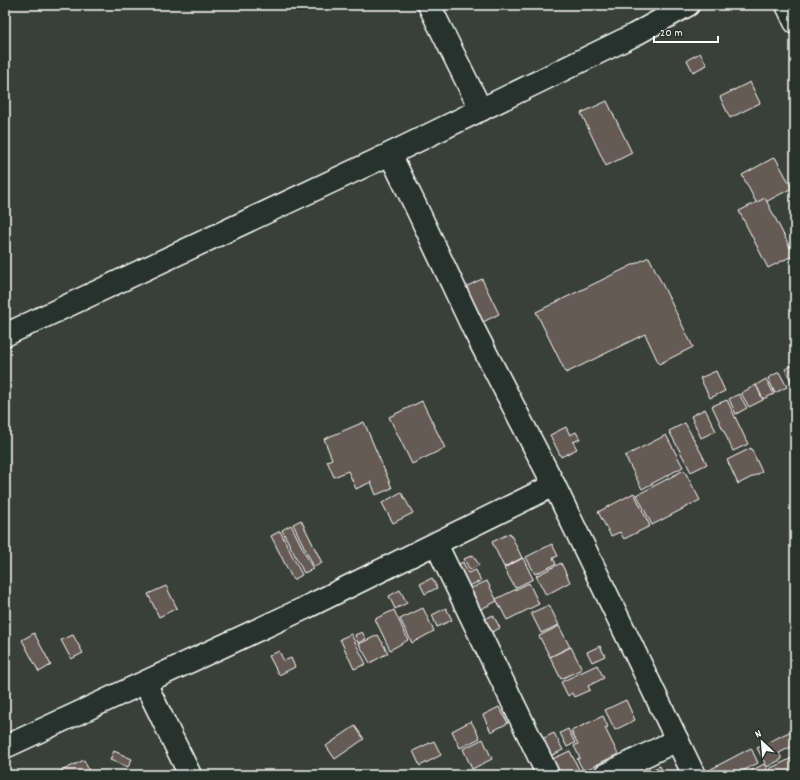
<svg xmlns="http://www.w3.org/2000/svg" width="800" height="780" font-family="Dekko,sans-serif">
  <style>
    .building { fill: #665a54; stroke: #fff }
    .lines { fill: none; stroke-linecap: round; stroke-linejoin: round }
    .street-casing { stroke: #fff; stroke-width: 25 }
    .street { stroke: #26332d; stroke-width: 22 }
  </style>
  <rect width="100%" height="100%" fill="#393f39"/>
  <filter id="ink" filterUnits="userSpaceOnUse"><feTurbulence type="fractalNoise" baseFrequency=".025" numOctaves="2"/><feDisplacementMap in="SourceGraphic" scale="8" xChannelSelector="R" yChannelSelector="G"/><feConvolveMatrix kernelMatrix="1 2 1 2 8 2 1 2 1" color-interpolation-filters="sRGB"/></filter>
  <g filter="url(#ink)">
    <g class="building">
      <path d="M 700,53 L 707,65 L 693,72 L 687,60 Z"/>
      <path d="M 750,82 L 760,103 L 730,118 L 720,97 Z"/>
      <path d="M 607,101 L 632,153 L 606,166 L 581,113 Z"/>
      <path d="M 775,157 L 792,188 L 758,206 L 742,175 Z"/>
      <path d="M 765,198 L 794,255 L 768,268 L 739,211 Z"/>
      <path d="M 649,257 L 693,347 L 659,364 L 645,334 L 566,373 L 536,312 Z"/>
      <path d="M 482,279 L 499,314 L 477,325 L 459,290 Z"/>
      <path d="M 795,364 L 795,382 L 792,383 L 785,369 Z"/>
      <path d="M 716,371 L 725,391 L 710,398 L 700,378 Z"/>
      <path d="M 779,372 L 787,387 L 775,393 L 768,378 Z"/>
      <path d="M 766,379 L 774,394 L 763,399 L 756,385 Z"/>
      <path d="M 756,385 L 763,400 L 749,407 L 741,393 Z"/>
      <path d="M 739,394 L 747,408 L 736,414 L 729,399 Z"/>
      <path d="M 727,400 L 748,444 L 733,451 L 712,406 Z"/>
      <path d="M 422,401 L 445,448 L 412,464 L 389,417 Z"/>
      <path d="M 705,409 L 716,431 L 701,438 L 691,416 Z"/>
      <path d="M 364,422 L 392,488 L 376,495 L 371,482 L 356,489 L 348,471 L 334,477 L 327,461 L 332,459 L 324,439 Z"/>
      <path d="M 685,423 L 707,464 L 691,472 L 669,431 Z"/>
      <path d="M 566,427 L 570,435 L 576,432 L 580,439 L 573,442 L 577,449 L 561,457 L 550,435 Z"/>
      <path d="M 666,435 L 683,467 L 642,489 L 625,456 Z"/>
      <path d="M 751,448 L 762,472 L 738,484 L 727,460 Z"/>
      <path d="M 684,470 L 700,500 L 652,525 L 637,495 Z"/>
      <path d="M 401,492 L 413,513 L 393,523 L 382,503 Z"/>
      <path d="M 634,493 L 650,526 L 624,539 L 620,532 L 611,536 L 598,512 Z"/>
      <path d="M 301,520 L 322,563 L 314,567 L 293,524 Z"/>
      <path d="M 291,525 L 313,569 L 304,573 L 282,530 Z"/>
      <path d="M 280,531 L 302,575 L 293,580 L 271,536 Z"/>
      <path d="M 510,533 L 522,558 L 504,567 L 492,542 Z"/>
      <path d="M 552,544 L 558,556 L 553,558 L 556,564 L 535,574 L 526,557 Z"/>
      <path d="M 473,555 L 479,565 L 470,570 L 464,559 Z"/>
      <path d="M 523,558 L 533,579 L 515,588 L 504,568 Z"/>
      <path d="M 463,562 L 468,573 L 476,570 L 481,581 L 461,589 L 451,568 Z"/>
      <path d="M 561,563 L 570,582 L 546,595 L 536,576 Z"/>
      <path d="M 432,578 L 437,588 L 425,594 L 420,584 Z"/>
      <path d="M 487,581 L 497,601 L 473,613 L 463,592 Z"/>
      <path d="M 529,583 L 539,604 L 507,620 L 496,599 Z"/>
      <path d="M 166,586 L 177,608 L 159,617 L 148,594 Z"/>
      <path d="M 400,590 L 407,603 L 395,609 L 389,596 Z"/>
      <path d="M 549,605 L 559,625 L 541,633 L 531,613 Z"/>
      <path d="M 423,608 L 434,631 L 412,643 L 400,619 Z"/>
      <path d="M 446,608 L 452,620 L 437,627 L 432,615 Z"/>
      <path d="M 394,610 L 408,640 L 390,650 L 375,619 Z"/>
      <path d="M 493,615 L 500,628 L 486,635 L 479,622 Z"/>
      <path d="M 559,626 L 570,647 L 550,657 L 539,636 Z"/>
      <path d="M 362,632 L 366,639 L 358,643 L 355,635 Z"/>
      <path d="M 34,633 L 51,665 L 39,672 L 22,640 Z"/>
      <path d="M 351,634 L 366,664 L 354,669 L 340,639 Z"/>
      <path d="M 73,635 L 83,653 L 71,659 L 61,640 Z"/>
      <path d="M 378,635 L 388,653 L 370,663 L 359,644 Z"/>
      <path d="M 600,646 L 605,656 L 592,662 L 587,652 Z"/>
      <path d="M 571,647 L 582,669 L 561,679 L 550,657 Z"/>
      <path d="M 279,651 L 284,661 L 291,658 L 295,667 L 279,675 L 269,656 Z"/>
      <path d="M 597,665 L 604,678 L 588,686 L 590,690 L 574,697 L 572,693 L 568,696 L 561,682 Z"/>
      <path d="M 626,700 L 635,720 L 615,730 L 605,710 Z"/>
      <path d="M 499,707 L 508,723 L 491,732 L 483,715 Z"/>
      <path d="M 603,716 L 608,727 L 605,728 L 618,754 L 590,768 L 583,770 L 577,759 L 580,758 L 574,746 L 578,744 L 571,731 Z"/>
      <path d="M 471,721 L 480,738 L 460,748 L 452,731 Z"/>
      <path d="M 355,726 L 364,739 L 335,759 L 326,746 Z"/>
      <path d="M 568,729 L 575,743 L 567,747 L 560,733 Z"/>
      <path d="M 795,729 L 795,745 L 779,753 L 782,759 L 767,767 L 757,748 Z"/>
      <path d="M 554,733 L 563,750 L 546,758 L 538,741 Z"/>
      <path d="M 483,739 L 492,759 L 472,769 L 463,749 Z"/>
      <path d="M 434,741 L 441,755 L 420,766 L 413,751 Z"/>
      <path d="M 751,748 L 758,763 L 735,775 L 713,775 L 711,769 Z"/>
      <path d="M 114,751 L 132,759 L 128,767 L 110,760 Z"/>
      <path d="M 570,751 L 581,774 L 556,775 L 550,760 Z"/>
      <path d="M 792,758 L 795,765 L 795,773 L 790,775 L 772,775 L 769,769 Z"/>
      <path d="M 84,760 L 91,775 L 53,775 Z"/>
      <path d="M 764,764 L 770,775 L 753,775 L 751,771 Z"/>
      <path d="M 660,766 L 664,775 L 640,775 Z"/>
    </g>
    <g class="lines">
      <defs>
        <g id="street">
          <path d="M 429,5 L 481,110"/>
          <path d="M 787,5 L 795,22"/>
          <path d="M 5,335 L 390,154"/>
          <path d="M 554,485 L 694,775"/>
          <path d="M 436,544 L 548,775"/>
          <path d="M 145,683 L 190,775"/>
          <path d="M 5,747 L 305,608 L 554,485 L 474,330 L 417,209 L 390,154 L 634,35 L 688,5"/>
          <path d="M 605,775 L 677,740"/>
        </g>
      </defs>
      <use href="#street" class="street-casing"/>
      <use href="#street" class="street"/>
    </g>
  </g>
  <rect width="800" height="780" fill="none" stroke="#26332d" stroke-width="20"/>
  <rect x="10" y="10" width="780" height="760" fill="none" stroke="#fff" stroke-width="1.5" filter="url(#ink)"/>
  <g transform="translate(762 742) rotate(334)" stroke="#26332d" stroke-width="3" paint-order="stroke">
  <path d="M0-3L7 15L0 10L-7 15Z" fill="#ffffff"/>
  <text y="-6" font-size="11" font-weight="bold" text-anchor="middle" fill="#ffffff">N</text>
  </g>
  <path d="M654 36v6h64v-6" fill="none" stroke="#ffffff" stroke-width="2"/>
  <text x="660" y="36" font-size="12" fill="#ffffff" stroke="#26332d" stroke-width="3" paint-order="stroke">20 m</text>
</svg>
